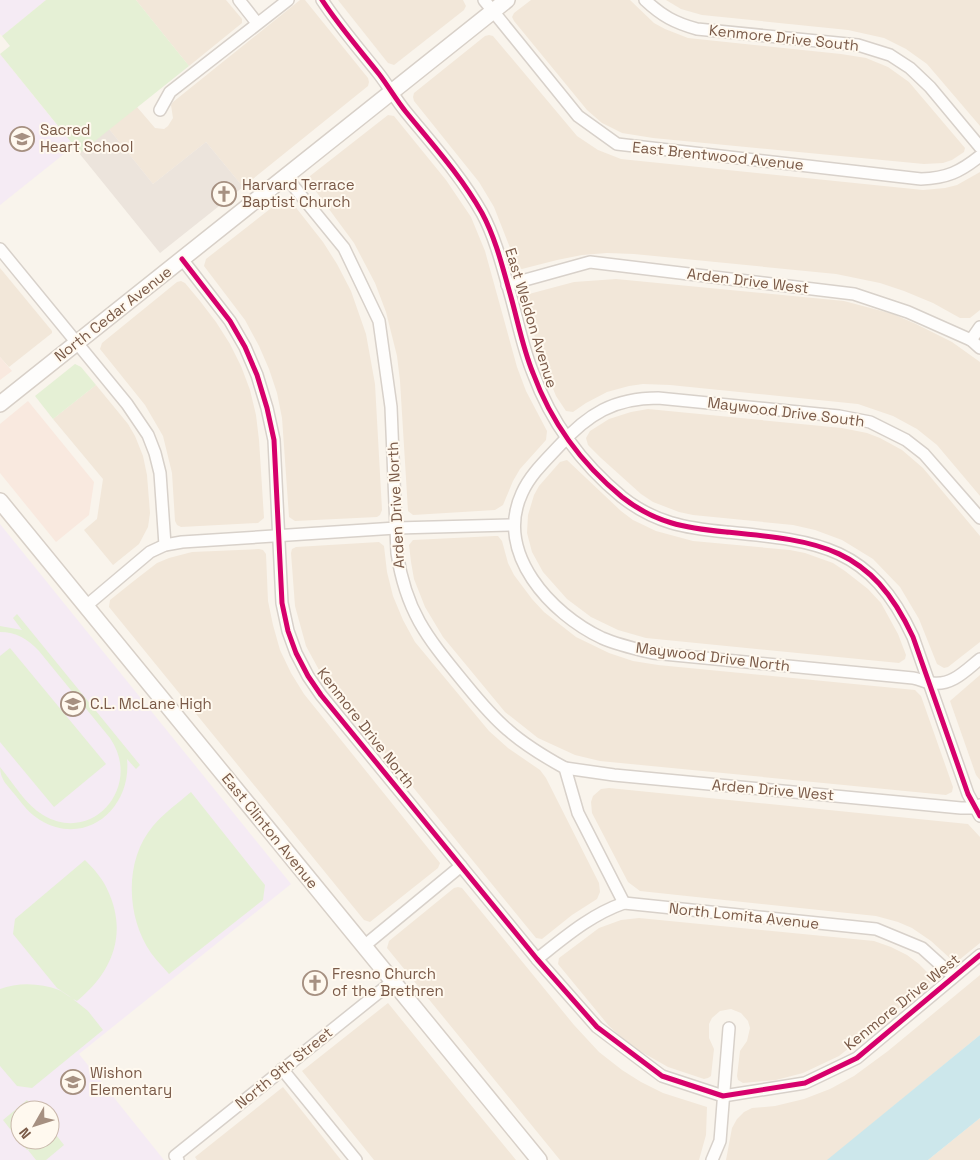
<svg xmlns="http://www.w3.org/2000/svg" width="980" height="1160" font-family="'Space Grotesk',sans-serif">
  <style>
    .residential { fill: #f2e7d9 }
    .commercial { fill: #f9e9df }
    .industrial { fill: #ece4dc }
    .education { fill: #f5ebf4; fill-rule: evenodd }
    .green { fill: #e5f0d5 }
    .water { fill: #cce7eb }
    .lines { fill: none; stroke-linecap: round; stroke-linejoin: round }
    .minor-casing { stroke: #d8d1ca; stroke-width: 14 }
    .secondary-casing { stroke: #d8d0c8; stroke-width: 18 }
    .minor { stroke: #fefdfc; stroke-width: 11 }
    .secondary { stroke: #fefdfc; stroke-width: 15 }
    .cycleway-casing { stroke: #fff9ef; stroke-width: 8 }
    .cycleway { stroke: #d6006c; stroke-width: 5 }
    .labels { text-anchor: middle; stroke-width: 4; stroke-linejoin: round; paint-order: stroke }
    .street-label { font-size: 15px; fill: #7a5a48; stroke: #fff9ef }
    .poi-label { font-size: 15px; fill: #7a5a48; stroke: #fff9ef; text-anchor: start }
  </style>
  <rect width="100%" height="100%" fill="#f9f4ec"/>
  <g class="residential">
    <path d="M 136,0 L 226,0 L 242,19 L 242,23 L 189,66 Z"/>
    <path d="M 300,0 L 305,0 L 368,78 L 369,82 L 368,86 L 243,187 L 206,142 L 153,184 L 109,129 L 137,107 L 155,128 L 164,129 L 168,126 L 173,118 L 171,105 L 173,102 Z"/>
    <path d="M 338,0 L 463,0 L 466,6 L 464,10 L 394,65 L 388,63 Z"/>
    <path d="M 531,0 L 630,0 L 654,23 L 665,29 L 688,38 L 841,54 L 866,58 L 888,67 L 909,82 L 965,148 L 964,152 L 952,160 L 943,163 L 924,164 L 653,138 L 622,133 L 602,123 L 587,110 L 514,21 L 512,17 L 514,13 Z"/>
    <path d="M 666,0 L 980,0 L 980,126 L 927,64 L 906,49 L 884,38 L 848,30 L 702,15 L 681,9 Z"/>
    <path d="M 489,35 L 493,36 L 577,136 L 598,150 L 621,159 L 923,190 L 945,188 L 957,185 L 980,172 L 980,310 L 970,318 L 960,318 L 933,303 L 904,291 L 880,283 L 836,274 L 634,254 L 607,253 L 582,255 L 557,260 L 522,269 L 518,268 L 494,207 L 479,182 L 414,101 L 413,97 L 414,93 L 485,36 Z"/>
    <path d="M 388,115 L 394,116 L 446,180 L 471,217 L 485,251 L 517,367 L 526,391 L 547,431 L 546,440 L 520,469 L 513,481 L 503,505 L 495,510 L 413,515 L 408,511 L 400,381 L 397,356 L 386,312 L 375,283 L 354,243 L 309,182 L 310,176 Z"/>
    <path d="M 284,198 L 290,200 L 323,242 L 337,264 L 351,291 L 366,334 L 375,384 L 382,510 L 380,515 L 377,517 L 295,521 L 289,517 L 282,418 L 277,393 L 269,369 L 259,346 L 245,320 L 204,266 L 206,259 Z"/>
    <path d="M 0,268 L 52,331 L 52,333 L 9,367 L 0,357 Z"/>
    <path d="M 616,279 L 844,301 L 893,314 L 916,324 L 952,342 L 980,362 L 980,496 L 937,445 L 917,429 L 893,416 L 858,404 L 670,385 L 643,384 L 629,386 L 607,392 L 586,403 L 573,412 L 566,411 L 556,396 L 540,356 L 525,301 L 526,297 L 529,294 L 574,282 Z"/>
    <path d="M 181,281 L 185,283 L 200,301 L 216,322 L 230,344 L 241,366 L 250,390 L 256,415 L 259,440 L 264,518 L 258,523 L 181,527 L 177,525 L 175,521 L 172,473 L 163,436 L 145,405 L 100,349 L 102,343 L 177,282 Z"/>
    <path d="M 96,385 L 128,424 L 135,436 L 143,456 L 147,475 L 150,513 L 148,527 L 139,544 L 113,565 L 84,530 L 97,519 L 103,479 L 53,419 Z"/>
    <path d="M 648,409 L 842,428 L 867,433 L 880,438 L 902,450 L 923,468 L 980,536 L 980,642 L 948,667 L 944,668 L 937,664 L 919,619 L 900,587 L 873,559 L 842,540 L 815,530 L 793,525 L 693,515 L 679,512 L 653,502 L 641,494 L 601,458 L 588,445 L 586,438 L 590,431 L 609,419 L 631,412 Z"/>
    <path d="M 567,460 L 621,511 L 633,520 L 656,531 L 693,541 L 790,550 L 805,553 L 833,563 L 845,571 L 868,589 L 881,603 L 898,634 L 906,655 L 905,659 L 899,663 L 646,638 L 618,630 L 591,617 L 567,599 L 543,572 L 532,552 L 527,533 L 528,515 L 534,495 L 539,486 L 560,462 Z"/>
    <path d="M 495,536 L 498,536 L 502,541 L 508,563 L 514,575 L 532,599 L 544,612 L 576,637 L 609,653 L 633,661 L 658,665 L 915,690 L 921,696 L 953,787 L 952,792 L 946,795 L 600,761 L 575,755 L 538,738 L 505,712 L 443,637 L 425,607 L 414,579 L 411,562 L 409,545 L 413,540 Z"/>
    <path d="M 379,542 L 384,546 L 387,572 L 393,596 L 403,620 L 415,642 L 489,731 L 508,748 L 540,770 L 546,778 L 599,883 L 600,892 L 597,899 L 572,915 L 542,939 L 536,938 L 328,683 L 319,670 L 306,646 L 295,606 L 291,553 L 292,549 L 296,547 Z"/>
    <path d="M 259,549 L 263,550 L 266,554 L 268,601 L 273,625 L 280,650 L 291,673 L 304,694 L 440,863 L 438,868 L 370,922 L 364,920 L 109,607 L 110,600 L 135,580 L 157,563 L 169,558 L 192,552 Z"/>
    <path d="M 980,675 L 980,780 L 976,775 L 950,701 Z"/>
    <path d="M 609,788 L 968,824 L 980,837 L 980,943 L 959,960 L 953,961 L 931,941 L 912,928 L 898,922 L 876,916 L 640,891 L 628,882 L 592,813 L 591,802 L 593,796 L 601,789 Z"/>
    <path d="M 458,887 L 462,888 L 574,1025 L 599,1052 L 622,1070 L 641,1082 L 663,1093 L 707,1107 L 706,1135 L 699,1160 L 560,1160 L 387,948 L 389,941 L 454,888 Z"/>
    <path d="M 639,918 L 874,941 L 891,947 L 907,955 L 919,964 L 930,975 L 931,980 L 929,984 L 839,1056 L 803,1073 L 776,1080 L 743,1083 L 738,1080 L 737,1076 L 740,1051 L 747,1041 L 750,1028 L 748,1021 L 741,1013 L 731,1009 L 720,1011 L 712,1018 L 709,1024 L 709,1038 L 714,1049 L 711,1076 L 708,1078 L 704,1079 L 668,1067 L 631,1046 L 609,1026 L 558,964 L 559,958 L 599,928 L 621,920 Z"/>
    <path d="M 980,975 L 980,1035 L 828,1160 L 726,1160 L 732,1128 L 737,1119 L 744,1112 L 752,1108 L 775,1106 L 804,1099 L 830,1089 L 854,1076 L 888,1051 Z"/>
    <path d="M 388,1003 L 452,1082 L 516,1160 L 374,1160 L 302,1071 Z"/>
    <path d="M 283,1087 L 341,1160 L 197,1160 L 195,1157 Z"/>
    <path d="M 980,1118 L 980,1160 L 928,1160 Z"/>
  </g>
  <g class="commercial">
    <path d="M 0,357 L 12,371 L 0,380 Z"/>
    <path d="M 28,401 L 94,482 L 89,515 L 56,542 L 0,473 L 0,424 Z"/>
  </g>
  <path class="industrial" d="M 109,129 L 153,184 L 206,142 L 243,187 L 160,253 L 79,153 Z"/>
  <g class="education">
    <path d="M 0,0 L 46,0 L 2,36 L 0,34 Z"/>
    <path d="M 0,54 L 74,146 L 0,205 Z"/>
    <path d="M 0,524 L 291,884 L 79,1054 L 164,1160 L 0,1160 ZM 20,1110 L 50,1110 L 50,1140 L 20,1140 Z"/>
  </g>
  <g class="green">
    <path d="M 46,0 L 136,0 L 189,66 L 80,153 L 0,54 L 10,46 L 2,36 Z"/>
    <path d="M 75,364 L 81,367 L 96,385 L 53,419 L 35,396 Z"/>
    <path d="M 17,614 L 140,765 L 136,769 L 127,759 C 132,808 86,848 40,820 C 30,814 23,805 16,796 C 8,786 0,780 0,767 C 13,783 26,805 43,815 C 93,845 143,786 110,738 L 39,651 C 28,639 16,632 0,632 L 0,626 L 22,630 L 13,618 Z"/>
    <path d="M 10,648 L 106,764 L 54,807 L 0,742 L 0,656 Z"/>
    <path d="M 191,792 L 265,885 L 263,900 L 169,974 C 163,967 156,960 151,953 C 126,917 124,860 153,826 C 164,813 178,803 191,792 Z"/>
    <path d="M 85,860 C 94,869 103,879 108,891 C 128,934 112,973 77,1001 L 73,999 L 88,1011 L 103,1030 L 32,1088 L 17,1086 L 0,1066 L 0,989 C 18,982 41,983 59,990 C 63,992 68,996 72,998 L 57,988 L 13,934 L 15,919 Z"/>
    <path d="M 27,1100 L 35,1110 L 20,1110 L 20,1130 L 14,1134 L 3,1120 Z"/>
    <path d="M 53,1131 L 64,1145 L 46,1160 L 36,1160 L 28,1150 L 41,1140 L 50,1140 L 50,1133 Z"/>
    <path d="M 20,1132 L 20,1140 L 39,1140 L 27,1150 L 15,1135 Z"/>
  </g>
  <path class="water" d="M 980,1035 L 980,1118 L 928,1160 L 827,1160 Z"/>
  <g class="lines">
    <defs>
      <g id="minor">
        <path d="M 239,0 L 257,23"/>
        <path d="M 322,0 C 339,26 360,50 379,74 C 389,87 396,100 406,112 C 433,145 461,176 482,213 C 496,239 503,269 511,297 C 518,322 523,349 533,373 C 551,422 582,464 622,497 C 655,523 685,528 726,532 C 818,541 870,545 913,637 L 968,794 L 980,816"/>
        <path d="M 484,0 L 578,116 L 617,144 L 921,179 C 947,178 960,172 980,156"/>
        <path d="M 645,0 C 662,16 675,23 697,29 L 858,45 L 890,55 L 910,68 L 930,87 L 980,147"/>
        <path d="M 160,110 L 170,92 L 288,0"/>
        <path d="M 286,177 L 344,248 L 379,321 L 391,407 L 397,553 C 406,611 426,636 462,680 C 476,697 490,715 508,730 C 525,745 545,757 565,768 L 578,813 L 624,903"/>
        <path d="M 0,249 L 127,404 L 148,435 L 155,453 L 160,473 L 165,545"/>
        <path d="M 182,259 L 230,321 L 245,347 L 257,375 L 267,408 L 274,440 L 282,603 L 288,631 L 296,653 L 308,676 L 321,695 L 537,959 L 597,1027 L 662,1076 L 723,1096 L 805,1083 L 857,1058 L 980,955"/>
        <path d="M 507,285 L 590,262 L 854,294 L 908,312 L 971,340 L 980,348"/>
        <path d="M 971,340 L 980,327"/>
        <path d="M 980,518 L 924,454 L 906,440 L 870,422 L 839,416 L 658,398 C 614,398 588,414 559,446 C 545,461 530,475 522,493 C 494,553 551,614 602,638 C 618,645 636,649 653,653 L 913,678 C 920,679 926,683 932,683 C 952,686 966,670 980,659"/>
        <path d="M 86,606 L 150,552 L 165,545 L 182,542 L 396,528 L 513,525"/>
        <path d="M 565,768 L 614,775 L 961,808 L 975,808 L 980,805"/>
        <path d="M 364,946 L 461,866"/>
        <path d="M 537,959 C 565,937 590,915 624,903 L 876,929 L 922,948 L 953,976"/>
        <path d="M 282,1069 L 356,1160"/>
        <path d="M 178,1160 L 175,1156 L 393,981"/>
        <path d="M 712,1160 L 720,1141 L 729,1028"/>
      </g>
      <g id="secondary">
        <path d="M 0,404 L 507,0"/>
        <path d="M 0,501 L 539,1160"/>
      </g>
    </defs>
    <use href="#minor" class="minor-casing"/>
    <use href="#secondary" class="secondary-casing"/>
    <use href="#minor" class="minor"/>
    <use href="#secondary" class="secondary"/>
    <defs>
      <g id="cycleway">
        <path d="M 322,0 C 339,26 360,50 379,74 C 389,87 396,100 406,112 C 433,145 461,176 482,213 C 496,239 503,269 511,297 C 518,322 523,349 533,373 C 551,422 582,464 622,497 C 655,523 685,528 726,532 C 818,541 870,545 913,637 L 968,794 L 980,816"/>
        <path d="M 182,259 L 230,321 L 245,347 L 257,375 L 267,408 L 274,440 L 282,603 L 288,631 L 296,653 L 308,676 L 321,695 L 537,959 L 597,1027 L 662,1076 L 723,1096 L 805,1083 L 857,1058 L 980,955"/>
      </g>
    </defs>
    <use href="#cycleway" class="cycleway-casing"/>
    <use href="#cycleway" class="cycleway"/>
  </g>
  <defs>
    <symbol id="school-ring" viewBox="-11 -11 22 22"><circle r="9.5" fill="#fff9ef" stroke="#a69081" stroke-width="1.5"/><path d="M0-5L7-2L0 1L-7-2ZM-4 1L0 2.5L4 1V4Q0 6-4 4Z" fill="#a69081"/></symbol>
    <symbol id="church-ring" viewBox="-11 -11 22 22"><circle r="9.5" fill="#fff9ef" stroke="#a69081" stroke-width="1.5"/><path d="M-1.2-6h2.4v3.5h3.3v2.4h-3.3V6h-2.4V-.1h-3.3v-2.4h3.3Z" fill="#a69081"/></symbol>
  </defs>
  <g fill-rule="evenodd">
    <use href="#school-ring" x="8" y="125" width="28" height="28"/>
    <use href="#church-ring" x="210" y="180" width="28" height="28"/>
    <use href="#school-ring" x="59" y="690" width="28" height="28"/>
    <use href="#church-ring" x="301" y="969" width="28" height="28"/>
    <use href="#school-ring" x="59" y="1068" width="28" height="28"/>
  </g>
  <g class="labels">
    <g class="street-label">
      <text transform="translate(784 38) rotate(6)" y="5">Kenmore Drive South</text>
      <text transform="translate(718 156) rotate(6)" y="5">East Brentwood Avenue</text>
      <text transform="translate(748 281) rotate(7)" y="5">Arden Drive West</text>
      <text transform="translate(113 314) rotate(-38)" y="5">North Cedar Avenue</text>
      <text transform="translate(531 318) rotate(73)" y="5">East Weldon Avenue</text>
      <text transform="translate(786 412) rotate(7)" y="5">Maywood Drive South</text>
      <text transform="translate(396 505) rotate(-93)" y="5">Arden Drive North</text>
      <text transform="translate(713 657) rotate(7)" y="5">Maywood Drive North</text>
      <text transform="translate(366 728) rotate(52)" y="5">Kenmore Drive North</text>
      <text transform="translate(773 790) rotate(5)" y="5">Arden Drive West</text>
      <text transform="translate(270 831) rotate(51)" y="5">East Clinton Avenue</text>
      <text transform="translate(744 916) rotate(6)" y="5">North Lomita Avenue</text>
      <text transform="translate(902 1002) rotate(-39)" y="5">Kenmore Drive West</text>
      <text transform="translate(284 1068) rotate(-39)" y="5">North 9th Street</text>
    </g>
    <g class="poi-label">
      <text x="40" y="135">Sacred<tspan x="40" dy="17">Heart School</tspan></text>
      <text x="242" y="190">Harvard Terrace<tspan x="242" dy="17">Baptist Church</tspan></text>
      <text x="90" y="709">C.L. McLane High</text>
      <text x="332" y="979">Fresno Church<tspan x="332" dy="17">of the Brethren</tspan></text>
      <text x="90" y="1078">Wishon<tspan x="90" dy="17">Elementary</tspan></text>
    </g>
  </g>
  <g transform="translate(35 1125) rotate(231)"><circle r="24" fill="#fff9ef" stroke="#cab9ac"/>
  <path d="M0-4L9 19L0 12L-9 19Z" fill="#a69081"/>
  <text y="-8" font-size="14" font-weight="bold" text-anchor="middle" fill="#7a5a48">N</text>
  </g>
</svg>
